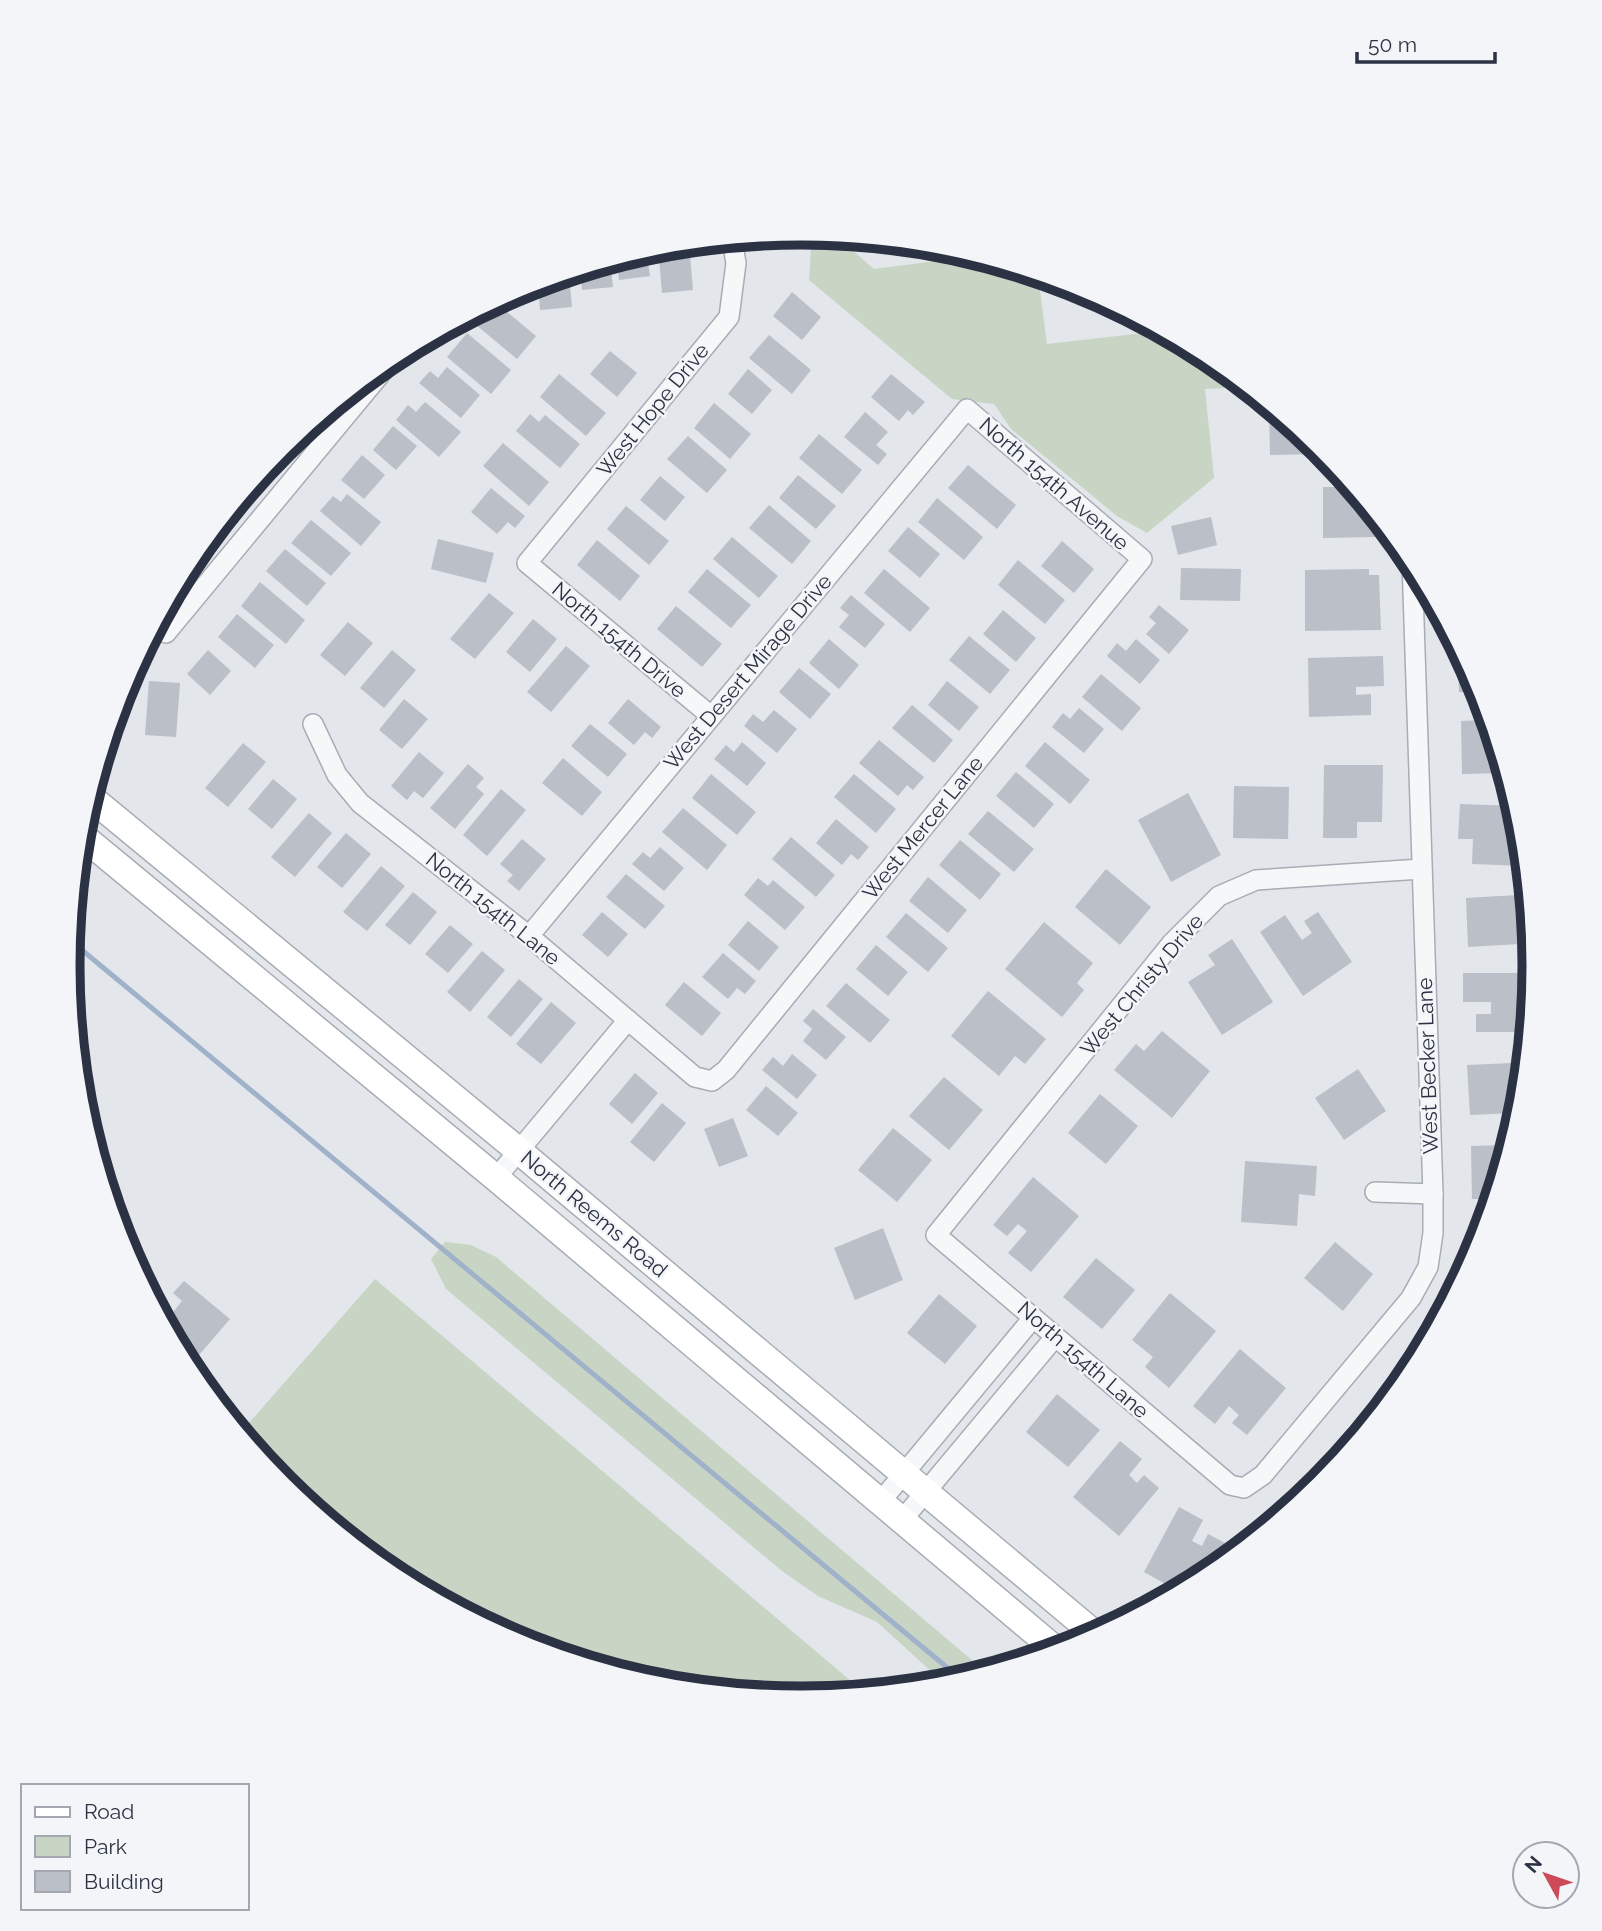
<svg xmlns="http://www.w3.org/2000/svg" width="1602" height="1931" font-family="Raleway,sans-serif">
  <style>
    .green { fill: #c8d5c4 }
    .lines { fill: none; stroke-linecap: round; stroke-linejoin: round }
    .stream { stroke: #9fb2ca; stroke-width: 5 }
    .building { fill: #babfc8 }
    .minor-casing { stroke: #a8acb5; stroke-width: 22 }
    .secondary-casing { stroke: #a8acb5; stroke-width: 29 }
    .minor { stroke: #f6f7f9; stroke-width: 19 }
    .secondary { stroke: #fff; stroke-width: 26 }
    .labels { text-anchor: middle; stroke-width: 5; stroke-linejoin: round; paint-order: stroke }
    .street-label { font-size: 21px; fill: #2b3243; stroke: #f3f5f8 }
    .rim { fill: none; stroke: #2b3243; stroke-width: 9 }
  </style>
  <rect width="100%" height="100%" fill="#e3e6eb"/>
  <g class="green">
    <path d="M 812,234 L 851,238 L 852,250 L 874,269 L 974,256 L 1038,276 L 1047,344 L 1161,331 L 1208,356 L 1246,387 L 1205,389 L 1214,478 L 1147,533 L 1117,516 L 1011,429 L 994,404 L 952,399 L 809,280 Z"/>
    <path d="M 445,1242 L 471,1245 L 496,1257 L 986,1672 L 945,1684 L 877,1622 L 818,1596 L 782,1571 L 446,1289 L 431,1259 Z"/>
    <path d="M 375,1279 L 864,1692 L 801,1698 L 658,1684 L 520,1642 L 394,1575 L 283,1483 L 241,1432 Z"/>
  </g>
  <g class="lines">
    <path class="stream" d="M 71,941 L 961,1679"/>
  </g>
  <g class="building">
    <path d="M 689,244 L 693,290 L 662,293 L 658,247 Z"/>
    <path d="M 646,250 L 650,276 L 619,280 L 617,259 Z"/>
    <path d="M 610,261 L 613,287 L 582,290 L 580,271 Z"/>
    <path d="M 569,274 L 572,307 L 540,310 L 538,283 Z"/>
    <path d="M 792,292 L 821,317 L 802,340 L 773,316 Z"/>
    <path d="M 495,302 L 536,336 L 517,359 L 475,324 Z"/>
    <path d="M 467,333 L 511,370 L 491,394 L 447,357 Z"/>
    <path d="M 769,335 L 811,370 L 792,394 L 749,358 Z"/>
    <path d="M 610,351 L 637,373 L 617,397 L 590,374 Z"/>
    <path d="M 447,367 L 480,395 L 461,418 L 419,383 L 430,371 L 438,378 Z"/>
    <path d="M 748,369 L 772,390 L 752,414 L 728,394 Z"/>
    <path d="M 559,374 L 606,413 L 586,436 L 540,397 Z"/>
    <path d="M 891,374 L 925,402 L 913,415 L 908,410 L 899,421 L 871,397 Z"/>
    <path d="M 425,402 L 461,432 L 439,457 L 396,420 L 408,405 L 416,412 Z"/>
    <path d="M 714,403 L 751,434 L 730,459 L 694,428 Z"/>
    <path d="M 1269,406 L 1319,448 L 1321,454 L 1270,455 Z"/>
    <path d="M 865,412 L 888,432 L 876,445 L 887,454 L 878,465 L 844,437 Z"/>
    <path d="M 530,414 L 539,422 L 545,415 L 580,444 L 560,468 L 516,431 Z"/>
    <path d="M 393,426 L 417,446 L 396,470 L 373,450 Z"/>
    <path d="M 819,434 L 862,470 L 842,494 L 799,458 Z"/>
    <path d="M 688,436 L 727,470 L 707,493 L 667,459 Z"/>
    <path d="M 503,443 L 549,482 L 529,506 L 483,466 Z"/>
    <path d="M 362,455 L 385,475 L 364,499 L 341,480 Z"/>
    <path d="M 968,465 L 1016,505 L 997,529 L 948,488 Z"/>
    <path d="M 798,475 L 836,506 L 816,529 L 779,498 Z"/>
    <path d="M 660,476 L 685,497 L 665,521 L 640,500 Z"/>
    <path d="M 1323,487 L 1351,487 L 1375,516 L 1375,537 L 1323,538 Z"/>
    <path d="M 491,488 L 525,516 L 515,528 L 508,522 L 497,534 L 471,512 Z"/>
    <path d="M 347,494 L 381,522 L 361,546 L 320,511 L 333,496 L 341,502 Z"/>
    <path d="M 937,498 L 983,537 L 964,560 L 918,522 Z"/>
    <path d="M 769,505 L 811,541 L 792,564 L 749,528 Z"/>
    <path d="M 626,506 L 669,541 L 649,565 L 607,529 Z"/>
    <path d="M 1211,517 L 1217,545 L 1178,555 L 1171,526 Z"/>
    <path d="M 311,520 L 351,553 L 331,576 L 291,543 Z"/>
    <path d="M 908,527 L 940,554 L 920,578 L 888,551 Z"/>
    <path d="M 732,537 L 778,576 L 759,598 L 713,559 Z"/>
    <path d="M 438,539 L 494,553 L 486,583 L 431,569 Z"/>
    <path d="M 597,540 L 640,576 L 620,601 L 577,565 Z"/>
    <path d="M 1062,541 L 1094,569 L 1074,593 L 1041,566 Z"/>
    <path d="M 285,549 L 326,583 L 307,606 L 266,571 Z"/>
    <path d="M 1018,560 L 1065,600 L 1045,624 L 998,585 Z"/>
    <path d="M 1181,568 L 1241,569 L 1240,601 L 1180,600 Z"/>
    <path d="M 707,569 L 751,605 L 731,628 L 688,592 Z"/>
    <path d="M 884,569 L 930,608 L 910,632 L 864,593 Z"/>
    <path d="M 1369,569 L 1369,575 L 1379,575 L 1381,630 L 1305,631 L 1305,570 Z"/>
    <path d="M 260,582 L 305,620 L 286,644 L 241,606 Z"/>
    <path d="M 489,593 L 514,613 L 475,659 L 450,639 Z"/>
    <path d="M 851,595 L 885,624 L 865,648 L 839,627 L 849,615 L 840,608 Z"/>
    <path d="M 1159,605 L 1189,630 L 1169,654 L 1146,634 L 1156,623 L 1149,617 Z"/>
    <path d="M 676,606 L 722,644 L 702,667 L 657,629 Z"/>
    <path d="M 1003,610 L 1036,638 L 1016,662 L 983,634 Z"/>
    <path d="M 237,614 L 274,645 L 255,668 L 218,637 Z"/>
    <path d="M 533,619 L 557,639 L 530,672 L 506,652 Z"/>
    <path d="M 348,622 L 373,643 L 345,676 L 320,655 Z"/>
    <path d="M 969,636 L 1010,670 L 990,694 L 949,660 Z"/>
    <path d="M 829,639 L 859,665 L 839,689 L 809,663 Z"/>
    <path d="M 1136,639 L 1160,660 L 1140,684 L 1107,656 L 1117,643 L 1126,651 Z"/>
    <path d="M 566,646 L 590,666 L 551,712 L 527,692 Z"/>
    <path d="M 1457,646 L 1478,685 L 1480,692 L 1459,692 Z"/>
    <path d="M 208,650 L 231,671 L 210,695 L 187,674 Z"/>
    <path d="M 392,650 L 416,670 L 384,708 L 360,688 Z"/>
    <path d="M 1383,656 L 1384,686 L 1356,687 L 1356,695 L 1371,694 L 1371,715 L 1309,717 L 1308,658 Z"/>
    <path d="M 799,668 L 831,694 L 810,719 L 779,692 Z"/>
    <path d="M 1101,674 L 1141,708 L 1122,731 L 1082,697 Z"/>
    <path d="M 129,676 L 122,698 L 120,697 L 124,685 Z"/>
    <path d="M 149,681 L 180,683 L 176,737 L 145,735 Z"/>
    <path d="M 947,681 L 979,707 L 959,731 L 928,705 Z"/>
    <path d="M 404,699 L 428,719 L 402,749 L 379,730 Z"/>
    <path d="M 628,699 L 661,727 L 652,738 L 645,732 L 634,745 L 608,723 Z"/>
    <path d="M 912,705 L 953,740 L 934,763 L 892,728 Z"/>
    <path d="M 1079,708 L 1104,729 L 1084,753 L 1052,727 L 1063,713 L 1070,719 Z"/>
    <path d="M 774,710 L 797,729 L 777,753 L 744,726 L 753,714 L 763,722 Z"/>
    <path d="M 1489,720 L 1505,773 L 1462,774 L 1461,721 Z"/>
    <path d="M 590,724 L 627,754 L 608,777 L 571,746 Z"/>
    <path d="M 879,740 L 924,777 L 913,790 L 907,785 L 898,796 L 859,763 Z"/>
    <path d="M 742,742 L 766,763 L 747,786 L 714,759 L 726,745 L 734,752 Z"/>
    <path d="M 1045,742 L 1090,780 L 1070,804 L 1025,766 Z"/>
    <path d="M 243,743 L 266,762 L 228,807 L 205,788 Z"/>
    <path d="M 419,752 L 444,773 L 423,798 L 414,791 L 407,800 L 391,786 Z"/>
    <path d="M 563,758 L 602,792 L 582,816 L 542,783 Z"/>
    <path d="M 468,764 L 484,778 L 476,787 L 484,794 L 455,829 L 430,808 Z"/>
    <path d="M 1324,765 L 1383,765 L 1382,822 L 1357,822 L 1357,838 L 1323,838 Z"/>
    <path d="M 1016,772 L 1054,804 L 1034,828 L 996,796 Z"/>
    <path d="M 711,774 L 756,812 L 737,835 L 692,798 Z"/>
    <path d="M 854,774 L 896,809 L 876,833 L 834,797 Z"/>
    <path d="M 273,779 L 297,799 L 272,829 L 248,809 Z"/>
    <path d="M 1234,786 L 1289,787 L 1288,839 L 1233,838 Z"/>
    <path d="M 501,789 L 526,810 L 487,856 L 463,835 Z"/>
    <path d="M 1188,793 L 1221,855 L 1171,882 L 1138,820 Z"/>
    <path d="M 1460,804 L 1515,806 L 1520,823 L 1524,866 L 1472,864 L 1473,839 L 1458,839 Z"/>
    <path d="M 683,808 L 727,845 L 707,870 L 662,832 Z"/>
    <path d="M 988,811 L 1034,849 L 1014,872 L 968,834 Z"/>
    <path d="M 309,813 L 332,833 L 295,877 L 271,857 Z"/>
    <path d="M 836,819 L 869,847 L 858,860 L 851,854 L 842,865 L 816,843 Z"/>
    <path d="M 346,833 L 371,854 L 342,888 L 317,867 Z"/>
    <path d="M 791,837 L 835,875 L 816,897 L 772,859 Z"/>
    <path d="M 522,839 L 546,859 L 519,891 L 507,881 L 513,875 L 500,864 Z"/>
    <path d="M 960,840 L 1001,874 L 980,900 L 939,865 Z"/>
    <path d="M 660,847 L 684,868 L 664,891 L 632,864 L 643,852 L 650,858 Z"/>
    <path d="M 381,866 L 405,886 L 367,931 L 343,912 Z"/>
    <path d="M 1106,869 L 1151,907 L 1120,945 L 1075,907 Z"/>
    <path d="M 626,874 L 665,906 L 645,929 L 606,897 Z"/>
    <path d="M 928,877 L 967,910 L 948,933 L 909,901 Z"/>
    <path d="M 758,878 L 768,886 L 773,880 L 805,907 L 785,930 L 744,895 Z"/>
    <path d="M 413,892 L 437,912 L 410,945 L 385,925 Z"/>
    <path d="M 1518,895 L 1520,944 L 1468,947 L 1466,898 Z"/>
    <path d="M 602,912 L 628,934 L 608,957 L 582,935 Z"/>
    <path d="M 1318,912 L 1352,962 L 1303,996 L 1260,932 L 1285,915 L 1302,940 L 1312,933 L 1304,921 Z"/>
    <path d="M 906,913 L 948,948 L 928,972 L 886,937 Z"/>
    <path d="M 748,921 L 779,947 L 759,971 L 728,945 Z"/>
    <path d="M 1044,922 L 1093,963 L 1077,983 L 1084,990 L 1062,1017 L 1005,969 Z"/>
    <path d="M 450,925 L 473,944 L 448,973 L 425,954 Z"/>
    <path d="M 1232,939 L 1273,1002 L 1222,1035 L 1188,982 L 1215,965 L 1208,955 Z"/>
    <path d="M 876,945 L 908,972 L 888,996 L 856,969 Z"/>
    <path d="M 482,951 L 505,970 L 470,1012 L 447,992 Z"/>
    <path d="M 723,953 L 756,981 L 745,994 L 737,988 L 728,999 L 702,977 Z"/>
    <path d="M 1463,973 L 1533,973 L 1527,1032 L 1476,1032 L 1476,1014 L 1491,1014 L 1491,1002 L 1463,1002 Z"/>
    <path d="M 519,979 L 543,999 L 511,1037 L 487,1017 Z"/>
    <path d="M 684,982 L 721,1013 L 702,1036 L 665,1005 Z"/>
    <path d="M 846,983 L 890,1020 L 870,1043 L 826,1006 Z"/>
    <path d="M 988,991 L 1046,1039 L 1025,1064 L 1015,1056 L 999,1076 L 951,1036 Z"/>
    <path d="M 551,1002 L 576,1023 L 541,1064 L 516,1044 Z"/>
    <path d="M 813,1009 L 846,1037 L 826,1060 L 803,1041 L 812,1029 L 803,1021 Z"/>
    <path d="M 1162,1031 L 1210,1071 L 1172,1118 L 1114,1070 L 1136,1044 L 1144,1051 Z"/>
    <path d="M 792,1054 L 817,1075 L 797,1099 L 762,1070 L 773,1057 L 783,1066 Z"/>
    <path d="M 1512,1063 L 1514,1113 L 1470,1115 L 1467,1065 Z"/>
    <path d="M 1358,1069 L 1386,1111 L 1344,1140 L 1315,1098 Z"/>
    <path d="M 635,1073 L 658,1093 L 632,1124 L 609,1104 Z"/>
    <path d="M 944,1077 L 983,1110 L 949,1150 L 909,1116 Z"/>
    <path d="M 766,1086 L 798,1113 L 778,1136 L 746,1110 Z"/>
    <path d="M 1100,1094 L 1138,1126 L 1106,1164 L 1068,1133 Z"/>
    <path d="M 662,1103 L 686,1123 L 654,1162 L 630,1142 Z"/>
    <path d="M 733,1118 L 748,1156 L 719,1167 L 704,1129 Z"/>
    <path d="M 893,1128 L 932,1160 L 897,1202 L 858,1170 Z"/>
    <path d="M 1508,1145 L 1492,1199 L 1472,1199 L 1471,1146 Z"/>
    <path d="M 1245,1161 L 1317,1166 L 1315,1196 L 1299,1194 L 1297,1226 L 1241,1222 Z"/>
    <path d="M 1033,1177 L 1079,1216 L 1031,1272 L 1008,1253 L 1027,1231 L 1018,1224 L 1007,1236 L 993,1225 Z"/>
    <path d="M 883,1228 L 903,1280 L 855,1300 L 834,1248 Z"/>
    <path d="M 1335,1242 L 1373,1274 L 1343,1311 L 1304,1278 Z"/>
    <path d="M 1470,1247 L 1476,1249 L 1464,1273 L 1462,1272 Z"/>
    <path d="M 1096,1258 L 1135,1290 L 1102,1329 L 1063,1297 Z"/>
    <path d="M 184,1281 L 230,1319 L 193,1362 L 180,1351 L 157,1308 L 160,1305 L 171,1315 L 182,1301 L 173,1293 Z"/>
    <path d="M 1170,1293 L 1216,1331 L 1169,1388 L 1145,1367 L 1153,1357 L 1132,1340 Z"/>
    <path d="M 939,1294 L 977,1326 L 945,1364 L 907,1333 Z"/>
    <path d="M 1240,1349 L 1286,1388 L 1247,1435 L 1232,1423 L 1239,1415 L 1229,1406 L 1215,1424 L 1193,1406 Z"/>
    <path d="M 1396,1374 L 1404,1380 L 1384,1405 L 1375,1398 Z"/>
    <path d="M 1057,1394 L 1100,1430 L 1068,1467 L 1026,1432 Z"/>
    <path d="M 1120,1441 L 1142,1459 L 1129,1475 L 1137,1483 L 1144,1475 L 1159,1488 L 1119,1536 L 1073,1497 Z"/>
    <path d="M 1327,1452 L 1338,1461 L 1319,1484 L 1308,1474 Z"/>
    <path d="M 1179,1507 L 1203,1520 L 1192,1541 L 1202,1546 L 1208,1534 L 1227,1544 L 1212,1572 L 1178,1591 L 1144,1572 Z"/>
  </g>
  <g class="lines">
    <defs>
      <g id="minor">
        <path d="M 1412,561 L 1433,1194 L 1433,1233 L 1428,1267 L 1411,1298 L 1263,1475 L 1244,1488 L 1230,1485 L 936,1235 L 1172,943 L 1219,896 L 1256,880 L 1421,869"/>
        <path d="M 156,625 L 166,633 L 397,354"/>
        <path d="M 711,716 L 527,563 L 729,317 L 736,263 L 732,240"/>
        <path d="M 313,724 L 337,775 L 360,803 L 529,936 L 695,1077 L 712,1081 L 726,1070 L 1142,559 L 967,409 L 529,936"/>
        <path d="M 496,1178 L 628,1020"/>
        <path d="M 1375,1192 L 1433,1194"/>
        <path d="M 881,1501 L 1033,1318"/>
        <path d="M 903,1519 L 1055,1337"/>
      </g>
      <g id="secondary">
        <path d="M 90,797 L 519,1151 L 1096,1635"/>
        <path d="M 81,835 L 496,1178 L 1056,1650"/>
      </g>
    </defs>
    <use href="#minor" class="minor-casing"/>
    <use href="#secondary" class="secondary-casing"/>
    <use href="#minor" class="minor"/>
    <use href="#secondary" class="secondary"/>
  </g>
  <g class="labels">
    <g class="street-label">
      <text transform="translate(653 410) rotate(-51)" y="7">West Hope Drive</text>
      <text transform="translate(1054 484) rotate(41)" y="7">North 154th Avenue</text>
      <text transform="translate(619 640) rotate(40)" y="7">North 154th Drive</text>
      <text transform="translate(748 672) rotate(-50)" y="7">West Desert Mirage Drive</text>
      <text transform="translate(923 828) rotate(-51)" y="7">West Mercer Lane</text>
      <text transform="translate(493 909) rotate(39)" y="7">North 154th Lane</text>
      <text transform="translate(1142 985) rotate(-50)" y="7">West Christy Drive</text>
      <text transform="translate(1428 1066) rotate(-92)" y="7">West Becker Lane</text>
      <text transform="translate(594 1214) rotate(40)" y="7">North Reems Road</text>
      <text transform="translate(1083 1360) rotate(41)" y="7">North 154th Lane</text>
    </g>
  </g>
  <path d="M0 0H1602V1931H0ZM800 245H802A720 720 0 0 1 1522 965V966A720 720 0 0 1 802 1686H800A720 720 0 0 1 80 966V965A720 720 0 0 1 800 245Z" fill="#f3f5f8" fill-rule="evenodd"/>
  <path class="rim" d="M800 245H802A720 720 0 0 1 1522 965V966A720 720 0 0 1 802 1686H800A720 720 0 0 1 80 966V965A720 720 0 0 1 800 245Z"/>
  <rect x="21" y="1784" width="228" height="126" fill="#f3f5f8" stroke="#a3a7b0" stroke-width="2"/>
  <rect x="35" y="1807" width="35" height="10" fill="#ffffff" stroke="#a3a7b0" stroke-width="2"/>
  <text x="84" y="1819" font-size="21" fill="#2b3243">Road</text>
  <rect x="35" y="1836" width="35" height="21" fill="#c8d5c4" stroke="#a3a7b0" stroke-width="2"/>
  <text x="84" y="1854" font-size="21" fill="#2b3243">Park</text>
  <rect x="35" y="1871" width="35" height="21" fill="#babfc8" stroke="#a3a7b0" stroke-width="2"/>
  <text x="84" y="1889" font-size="21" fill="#2b3243">Building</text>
  <g transform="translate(1546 1875) rotate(310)"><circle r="33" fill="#f3f5f8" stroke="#a3a7b0" stroke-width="2"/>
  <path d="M0-5L12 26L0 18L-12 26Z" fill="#cd4b58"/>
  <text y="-10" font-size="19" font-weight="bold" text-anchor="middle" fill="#2b3243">N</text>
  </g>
  <path d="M1357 52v10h138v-10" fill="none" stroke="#2b3243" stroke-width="3.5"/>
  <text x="1368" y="52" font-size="21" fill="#2b3243" stroke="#f3f5f8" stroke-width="5" paint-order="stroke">50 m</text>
</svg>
